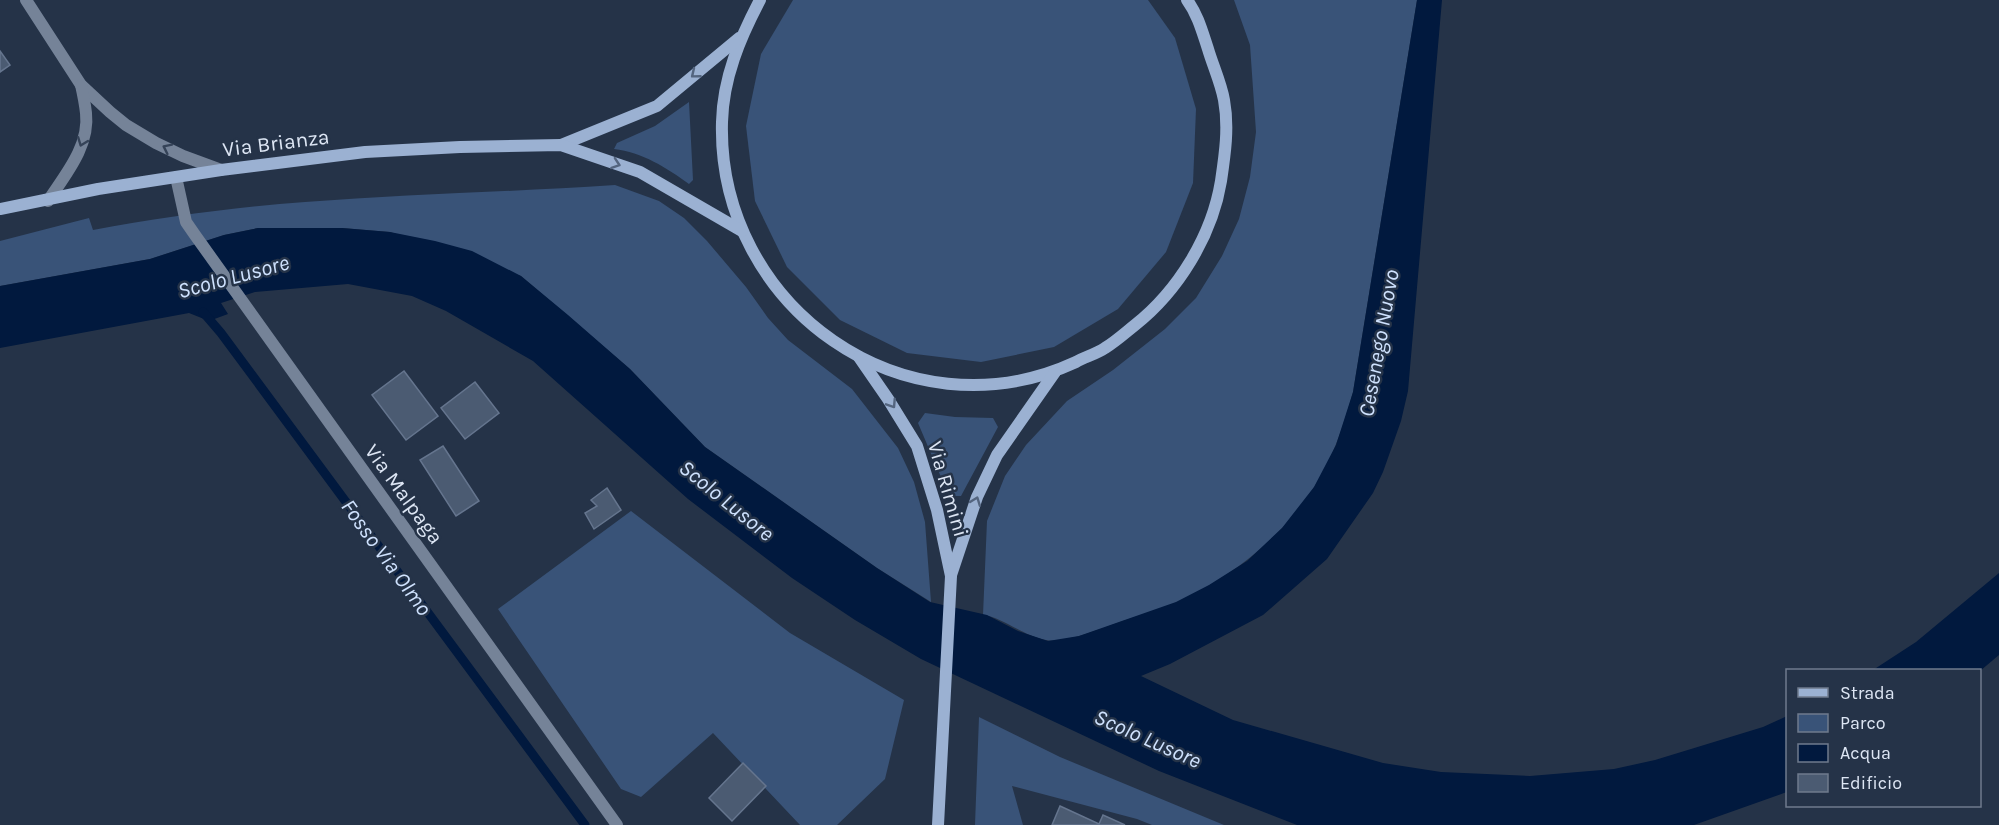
<svg xmlns="http://www.w3.org/2000/svg" width="1999" height="825" font-family="Karla,sans-serif">
  <style>
    .green { fill: #395378 }
    .water { fill: #01193e }
    .lines { fill: none; stroke-linecap: round; stroke-linejoin: round }
    .stream { stroke: #01193e; stroke-width: 9 }
    .building { fill: #4b5b72; stroke: #65758e; stroke-width: 1.5 }
    .minor { stroke: #758398; stroke-width: 12 }
    .secondary { stroke: #9bb1d2; stroke-width: 12 }
    .oneway { stroke: #54657f }
    .oneway2 { stroke: #354358 }
    .labels { text-anchor: middle; stroke-width: 5; stroke-linejoin: round; paint-order: stroke }
    .street-label { font-size: 21px; fill: #dde6f4; stroke: #253348 }
    .water-label { font-size: 22px; font-style: italic; fill: #cfe2fe; stroke: #253348 }
  </style>
  <rect width="100%" height="100%" fill="#253348"/>
  <g class="green">
    <path d="M 793,0 L 1148,0 L 1175,38 L 1196,109 L 1193,183 L 1166,252 L 1118,309 L 1054,347 L 981,362 L 907,353 L 840,320 L 787,267 L 755,201 L 746,126 L 761,54 Z"/>
    <path d="M 1234,0 L 1417,0 L 1353,392 C 1348,409 1343,427 1336,444 C 1308,516 1247,570 1178,602 C 1161,609 1143,614 1126,620 C 1107,626 1066,644 1046,640 C 1025,637 1002,617 983,615 L 987,521 L 1005,476 L 1026,445 L 1067,401 L 1113,370 L 1165,329 L 1196,298 L 1222,256 L 1239,219 L 1250,177 L 1256,132 L 1250,45 Z"/>
    <path d="M 689,102 L 693,180 L 689,184 C 667,168 642,152 614,149 L 617,143 L 655,126 Z"/>
    <path d="M 615,185 L 659,201 L 684,218 L 707,241 L 746,287 L 768,318 L 788,340 L 852,389 L 898,448 L 914,482 L 925,522 L 931,602 L 877,568 L 705,447 L 630,369 L 521,276 L 390,232 L 342,228 L 258,228 L 224,235 L 150,259 L 0,286 L 0,241 L 89,218 L 93,230 C 163,217 234,207 305,202 C 408,194 512,192 615,185 Z"/>
    <path d="M 925,413 L 955,417 L 993,418 L 998,427 L 961,496 L 949,496 L 918,423 Z"/>
    <path d="M 631,511 L 790,633 L 904,700 L 885,779 L 837,825 L 800,825 L 713,733 L 641,797 L 621,789 L 498,609 Z"/>
    <path d="M 979,717 L 1060,757 L 1224,825 L 1152,825 L 1137,819 L 1012,786 L 1023,825 L 975,825 Z"/>
  </g>
  <g class="water">
    <path d="M 1417,0 L 1442,0 L 1408,391 L 1401,421 L 1383,472 L 1373,493 L 1327,559 L 1263,615 L 1170,664 L 1141,676 L 1233,720 L 1383,763 L 1441,772 L 1530,776 L 1614,769 L 1655,760 L 1763,727 L 1787,716 L 1787,792 L 1784,793 L 1694,825 L 1297,825 L 1159,771 L 921,659 L 855,620 L 792,578 L 688,499 L 533,361 L 446,311 L 412,296 L 348,284 L 255,292 L 221,303 L 228,314 L 209,321 L 189,313 L 0,348 L 0,286 L 150,259 L 224,235 L 258,228 L 342,228 L 390,232 L 435,241 L 472,251 L 521,276 L 568,315 L 630,369 L 705,447 L 877,568 L 930,602 L 987,615 L 1018,631 L 1048,641 L 1079,636 L 1176,602 L 1209,585 L 1247,561 L 1282,528 L 1314,487 L 1336,445 L 1353,392 Z"/>
    <path d="M 1999,573 L 1999,655 L 1980,671 L 1873,670 L 1916,642 Z"/>
  </g>
  <g class="lines">
    <path class="stream" d="M 203,312 L 221,333 L 585,825"/>
  </g>
  <g class="building">
    <path d="M 0,51 L 10,65 L 0,72 Z"/>
    <path d="M 404,371 L 438,416 L 406,440 L 372,395 Z"/>
    <path d="M 475,382 L 499,413 L 465,439 L 441,408 Z"/>
    <path d="M 443,446 L 479,501 L 456,516 L 420,460 Z"/>
    <path d="M 607,488 L 621,510 L 594,529 L 585,513 L 597,506 L 591,500 Z"/>
    <path d="M 743,763 L 766,786 L 732,821 L 709,798 Z"/>
    <path d="M 1060,806 L 1099,824 L 1103,815 L 1125,825 L 1052,825 Z"/>
  </g>
  <g class="lines">
    <g class="minor">
      <path d="M 26,0 L 81,85 L 110,112 L 126,125 L 156,143 L 183,156 L 221,170"/>
      <path d="M 176,177 L 186,222 L 195,235 L 617,825"/>
      <path d="M 48,201 C 65,175 90,146 86,113 C 85,104 83,94 81,85"/>
    </g>
    <g class="secondary">
      <path d="M 760,0 C 740,38 723,78 722,122 C 717,306 905,441 1076,362 C 1085,357 1096,354 1105,348 C 1115,342 1125,333 1135,325 C 1178,291 1212,236 1221,181 C 1225,154 1229,127 1224,100 C 1221,83 1213,66 1208,49 C 1202,31 1198,15 1187,0"/>
      <path d="M 561,145 L 657,106 L 739,38"/>
      <path d="M 0,209 L 98,189 L 221,170 L 365,152 L 460,147 L 561,145 L 640,172 L 742,231"/>
      <path d="M 859,357 L 888,399 L 917,446 L 937,510 L 951,576 L 938,825"/>
      <path d="M 951,575 L 977,497 L 997,455 L 1055,372"/>
    </g>
  </g>
  <defs><path id="oneway-chevron" d="M-2-3.5L2.5 0L-2 3.5" fill="none" stroke-width="1.6" stroke-linecap="round" stroke-linejoin="round" transform="scale(1.5)"/></defs>
  <g class="oneway">
    <use href="#oneway-chevron" transform="translate(695 74) rotate(141)"/>
    <use href="#oneway-chevron" transform="translate(616 164) rotate(19)"/>
    <use href="#oneway-chevron" transform="translate(892 404) rotate(57)"/>
    <use href="#oneway-chevron" transform="translate(976 501) rotate(-69)"/>
  </g>
  <g class="oneway2">
    <use href="#oneway-chevron" transform="translate(82 142) rotate(111)"/>
    <use href="#oneway-chevron" transform="translate(167 148) rotate(-154)"/>
  </g>
  <g class="labels">
    <g class="street-label">
      <text transform="translate(276 143) rotate(-7)" y="7">Via Brianza</text>
      <text transform="translate(948 489) rotate(74)" y="7">Via Rimini</text>
      <text transform="translate(404 494) rotate(54)" y="7">Via Malpaga</text>
    </g>
    <g class="water-label">
      <text transform="translate(233 276) rotate(-15)" y="8">Scolo Lusore</text>
      <text transform="translate(1378 343) rotate(-80)" y="8">Cesenego Nuovo</text>
      <text transform="translate(727 500) rotate(39)" y="8">Scolo Lusore</text>
      <text transform="translate(387 557) rotate(54)" y="8">Fosso Via Olmo</text>
      <text transform="translate(1148 738) rotate(24)" y="8">Scolo Lusore</text>
    </g>
  </g>
  <rect x="1786" y="669" width="195" height="138" fill="#253348" stroke="#6f7b8d" stroke-width="1.5"/>
  <rect x="1798" y="688" width="30" height="9" fill="#9bb1d2" stroke="#6f7b8d" stroke-width="1.5"/>
  <text x="1840" y="699" font-size="18" fill="#dde6f4">Strada</text>
  <rect x="1798" y="714" width="30" height="18" fill="#395378" stroke="#6f7b8d" stroke-width="1.5"/>
  <text x="1840" y="729" font-size="18" fill="#dde6f4">Parco</text>
  <rect x="1798" y="744" width="30" height="18" fill="#01193e" stroke="#6f7b8d" stroke-width="1.5"/>
  <text x="1840" y="759" font-size="18" fill="#dde6f4">Acqua</text>
  <rect x="1798" y="774" width="30" height="18" fill="#4b5b72" stroke="#6f7b8d" stroke-width="1.5"/>
  <text x="1840" y="789" font-size="18" fill="#dde6f4">Edificio</text>
</svg>
